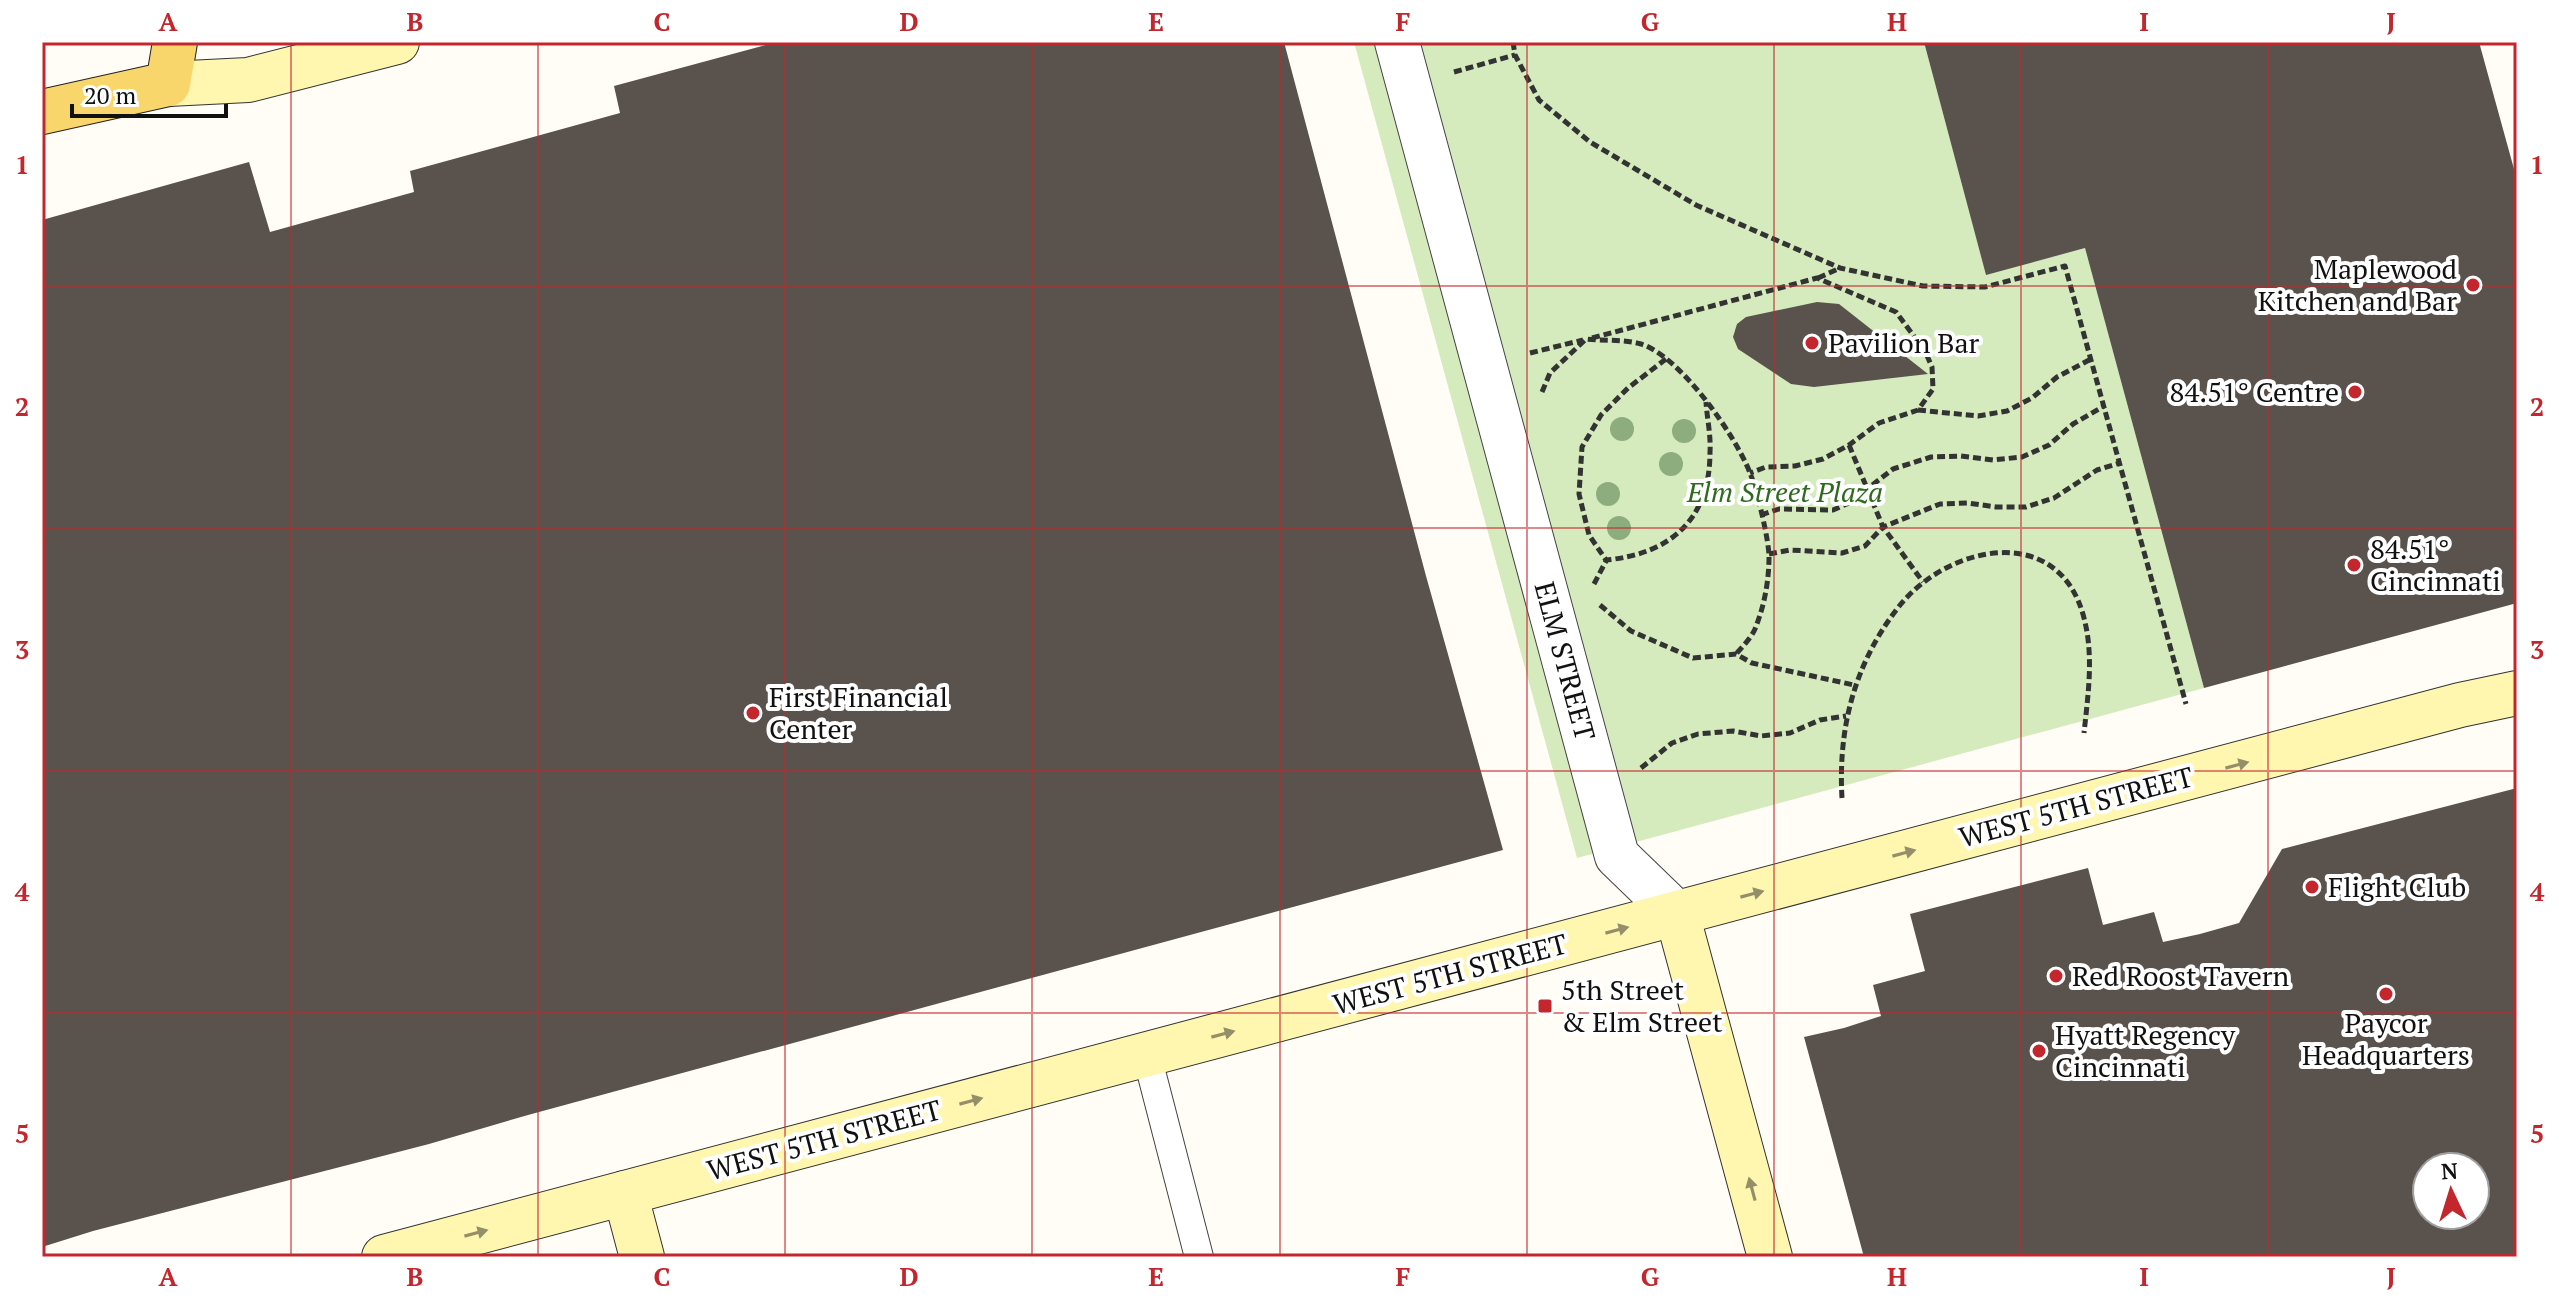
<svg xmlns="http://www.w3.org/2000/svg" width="2559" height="1299" font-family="'PT Serif',serif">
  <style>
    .green { fill: #d5ebbd }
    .building { fill: #5a524d; fill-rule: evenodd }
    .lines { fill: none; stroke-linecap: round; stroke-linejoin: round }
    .lane-casing { stroke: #444; stroke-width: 30 }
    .street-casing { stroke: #444; stroke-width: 46 }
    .secondary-casing { stroke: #333; stroke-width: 46 }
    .primary-casing { stroke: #222; stroke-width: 46 }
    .path { stroke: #333; stroke-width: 5; stroke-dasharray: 8 4; stroke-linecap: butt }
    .lane { stroke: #fff; stroke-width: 28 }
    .street { stroke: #fff; stroke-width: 44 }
    .secondary { stroke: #fff6b0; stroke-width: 44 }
    .primary { stroke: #f9d66b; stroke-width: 44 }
    .tree { fill: #8dad7f }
    .oneway { fill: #948f68 }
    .grid { fill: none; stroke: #c4262e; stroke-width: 2; stroke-opacity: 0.55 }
    .poi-dot { fill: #c4262e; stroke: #fff; stroke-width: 3 }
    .labels { text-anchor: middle; stroke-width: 8; stroke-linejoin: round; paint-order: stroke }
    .poi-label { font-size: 28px; fill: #111; stroke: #fff; text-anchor: start }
    .park-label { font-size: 28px; font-style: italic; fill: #2f6b1f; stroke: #fff }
    .street-label { font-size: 28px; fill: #111; stroke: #fff }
    .neatline { fill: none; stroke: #c4262e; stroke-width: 3 }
    .grid-label { font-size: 26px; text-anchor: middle; font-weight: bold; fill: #c4262e }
  </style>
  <rect width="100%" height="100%" fill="#fffdf5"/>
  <path class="green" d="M 1354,42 L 1924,42 L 1986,274 L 2085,248 L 2204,688 L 1577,858 Z"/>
  <g class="building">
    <path d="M 777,42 L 1284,42 L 1426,576 L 1503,850 L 528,1115 L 429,1144 L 93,1231 L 42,1247 L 42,220 L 249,162 L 270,232 L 414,192 L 410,171 L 620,113 L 614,86 Z"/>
    <path d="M 1924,42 L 2479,42 L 2517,180 L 2517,603 L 2204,688 L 2085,248 L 1986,275 Z"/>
    <path d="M 1817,302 L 1839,304 L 1928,374 L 1814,387 L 1791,384 L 1738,349 L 1733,337 L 1737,324 L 1746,317 Z"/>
    <path d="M 2517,788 L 2517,1257 L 1864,1257 L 1804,1037 L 1844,1028 L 1881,1016 L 1873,985 L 1925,971 L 1910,914 L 2088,868 L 2103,925 L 2154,912 L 2163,942 L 2200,934 L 2239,923 L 2282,849 ZM 2427,1167 L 2475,1167 L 2475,1215 L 2427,1215 Z"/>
  </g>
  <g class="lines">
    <defs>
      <path id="lane" d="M 1147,1056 L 1199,1257"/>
      <path id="street" d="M 1397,42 L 1617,856 L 1677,914"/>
      <g id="secondary">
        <path d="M 168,84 L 248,80 L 397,42"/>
        <path d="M 1677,914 L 1770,1257"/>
        <path d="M 625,1193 L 642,1257"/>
        <path d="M 384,1257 L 2460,705 L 2517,693"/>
      </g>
      <path id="primary" d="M 42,112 L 168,84 L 175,42"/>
    </defs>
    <use href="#lane" class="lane-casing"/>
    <use href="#street" class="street-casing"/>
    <use href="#secondary" class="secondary-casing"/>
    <use href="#primary" class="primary-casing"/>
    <g class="path">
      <path d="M 1513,42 L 1515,55 L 1539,100 L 1590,142 L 1696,205 L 1840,268 L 1923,286 L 1985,287 L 2065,266 L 2186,704"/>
      <path d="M 1454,72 L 1515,55"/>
      <path d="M 1818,278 L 1838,269"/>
      <path d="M 1592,338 L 1817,278 L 1896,312 L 1925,351 L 1932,367 L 1933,389 L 1918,410 L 1879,423 L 1849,445 L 1823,459 L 1795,466 L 1766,467 L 1750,473"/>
      <path d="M 1530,353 L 1583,340"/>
      <path d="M 1666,359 L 1628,388 L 1601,415 L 1582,447 L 1579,494 L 1589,535 L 1606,560 C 1670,554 1710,520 1710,452 C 1711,435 1707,418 1706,402"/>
      <path d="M 1542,392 L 1550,373 L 1586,339 C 1603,341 1624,339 1641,344 C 1680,356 1736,436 1750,473 C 1757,490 1769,540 1769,557 C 1769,581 1764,607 1755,629 C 1751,638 1743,646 1736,654"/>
      <path d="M 1918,410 L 1978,416 L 2007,411 L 2032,398 L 2057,377 L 2091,359"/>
      <path d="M 1849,445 L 1883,527 L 1923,582"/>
      <path d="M 1761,515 L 1779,509 L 1833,510 L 1849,503 L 1893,469 L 1931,457 L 1961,456 L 1993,460 L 2022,457 L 2049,445 L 2073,424 L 2104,406"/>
      <path d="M 1769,554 L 1790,550 L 1842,553 L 1865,546 L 1883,527 L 1940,504 L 1968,503 L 1996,507 L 2026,507 L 2054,498 L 2097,470 L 2120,463"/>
      <path d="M 1594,584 L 1606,561"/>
      <path d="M 1600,605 L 1631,631 L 1693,658 L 1736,654 L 1752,663 L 1854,685"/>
      <path d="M 1641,768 L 1672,743 L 1698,734 L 1733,731 L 1761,736 L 1790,733 L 1820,720 L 1846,716"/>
      <path d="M 1842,798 C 1838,729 1854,665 1897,609 C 1945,545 2059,520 2084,618 C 2094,656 2088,695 2084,733"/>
    </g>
    <use href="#lane" class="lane"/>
    <use href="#street" class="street"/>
    <use href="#secondary" class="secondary"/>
    <use href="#primary" class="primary"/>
  </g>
  <g class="tree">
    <circle cx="1622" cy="429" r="12"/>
    <circle cx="1684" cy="431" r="12"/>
    <circle cx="1671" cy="464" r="12"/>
    <circle cx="1608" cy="494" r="12"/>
    <circle cx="1619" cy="528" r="12"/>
  </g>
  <defs><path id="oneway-solid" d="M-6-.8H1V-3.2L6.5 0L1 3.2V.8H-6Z" transform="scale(2)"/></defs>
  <g class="oneway">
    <use href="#oneway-solid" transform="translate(2237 765) rotate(-15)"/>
    <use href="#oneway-solid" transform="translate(1904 853) rotate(-15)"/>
    <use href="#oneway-solid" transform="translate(1752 894) rotate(-15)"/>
    <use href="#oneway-solid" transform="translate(1617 930) rotate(-15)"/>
    <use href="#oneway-solid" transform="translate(1223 1034) rotate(-15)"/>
    <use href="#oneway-solid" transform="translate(971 1101) rotate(-15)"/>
    <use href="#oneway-solid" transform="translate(1752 1189) rotate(-105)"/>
    <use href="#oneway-solid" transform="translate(476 1233) rotate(-15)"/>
  </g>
  <path class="grid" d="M 291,42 L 291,1257M 538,42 L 538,1257M 785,42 L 785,1257M 1032,42 L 1032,1257M 1280,42 L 1280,1257M 1527,42 L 1527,1257M 1774,42 L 1774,1257M 2021,42 L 2021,1257M 2268,42 L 2268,1257M 42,286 L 2517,286M 42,528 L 2517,528M 42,771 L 2517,771M 42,1013 L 2517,1013"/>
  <g class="poi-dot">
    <circle cx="2473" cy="285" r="8"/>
    <circle cx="1812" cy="343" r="8"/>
    <circle cx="2355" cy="392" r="8"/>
    <circle cx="2354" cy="565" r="8"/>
    <circle cx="753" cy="713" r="8"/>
    <circle cx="2312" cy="887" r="8"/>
    <circle cx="2056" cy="976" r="8"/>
    <circle cx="2386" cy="994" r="8"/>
    <rect x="1537" y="998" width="16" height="16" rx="4"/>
    <circle cx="2039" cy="1051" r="8"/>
  </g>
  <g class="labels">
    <g class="poi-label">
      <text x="2457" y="279" text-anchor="end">Maplewood<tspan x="2457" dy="32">Kitchen and Bar</tspan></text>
      <text x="1828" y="353">Pavilion Bar</text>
      <text x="2339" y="402" text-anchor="end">84.51° Centre</text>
      <text x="2370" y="559">84.51°<tspan x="2370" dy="32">Cincinnati</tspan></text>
      <text x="769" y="707">First Financial<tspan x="769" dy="32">Center</tspan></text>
      <text x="2328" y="897">Flight Club</text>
      <text x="2072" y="986">Red Roost Tavern</text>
      <text x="1561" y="1000">5th Street<tspan x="1561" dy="32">&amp; Elm Street</tspan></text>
      <text x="2386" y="1033" text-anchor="middle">Paycor<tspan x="2386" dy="32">Headquarters</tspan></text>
      <text x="2055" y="1045">Hyatt Regency<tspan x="2055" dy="32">Cincinnati</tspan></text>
    </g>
    <g class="park-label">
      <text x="1785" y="502">Elm Street Plaza</text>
    </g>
    <g class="street-label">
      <text transform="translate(1565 661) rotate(75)" y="10">ELM STREET</text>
      <text transform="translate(2076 807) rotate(-15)" y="10">WEST 5TH STREET</text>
      <text transform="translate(1450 974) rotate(-15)" y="10">WEST 5TH STREET</text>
      <text transform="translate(824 1140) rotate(-15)" y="10">WEST 5TH STREET</text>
    </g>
  </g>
  <rect width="2559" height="1299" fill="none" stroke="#ffffff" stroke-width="88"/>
  <g transform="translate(2451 1191) rotate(356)"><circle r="38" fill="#ffffff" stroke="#a0a0a0" stroke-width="2"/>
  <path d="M0-6L14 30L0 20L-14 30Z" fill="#c4262e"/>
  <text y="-12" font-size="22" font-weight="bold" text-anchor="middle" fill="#111111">N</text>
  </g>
  <path d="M72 104v12h154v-12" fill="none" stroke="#111111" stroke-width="4"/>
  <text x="84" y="104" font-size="24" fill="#111111" stroke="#ffffff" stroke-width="6" paint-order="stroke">20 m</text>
  <rect x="44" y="44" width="2471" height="1211" class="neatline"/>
  <g class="grid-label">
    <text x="168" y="31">A</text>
    <text x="415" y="31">B</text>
    <text x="662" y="31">C</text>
    <text x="909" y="31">D</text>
    <text x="1156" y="31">E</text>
    <text x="1403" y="31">F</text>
    <text x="1650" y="31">G</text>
    <text x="1897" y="31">H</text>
    <text x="2144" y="31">I</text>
    <text x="2391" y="31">J</text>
    <text x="22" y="174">1</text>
    <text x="2537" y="174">1</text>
    <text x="22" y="416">2</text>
    <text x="2537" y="416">2</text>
    <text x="22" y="659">3</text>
    <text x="2537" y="659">3</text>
    <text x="22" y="901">4</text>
    <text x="2537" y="901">4</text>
    <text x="22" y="1143">5</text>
    <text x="2537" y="1143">5</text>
    <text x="168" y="1286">A</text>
    <text x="415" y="1286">B</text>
    <text x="662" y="1286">C</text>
    <text x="909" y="1286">D</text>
    <text x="1156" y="1286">E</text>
    <text x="1403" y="1286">F</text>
    <text x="1650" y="1286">G</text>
    <text x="1897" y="1286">H</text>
    <text x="2144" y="1286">I</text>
    <text x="2391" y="1286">J</text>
  </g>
</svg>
